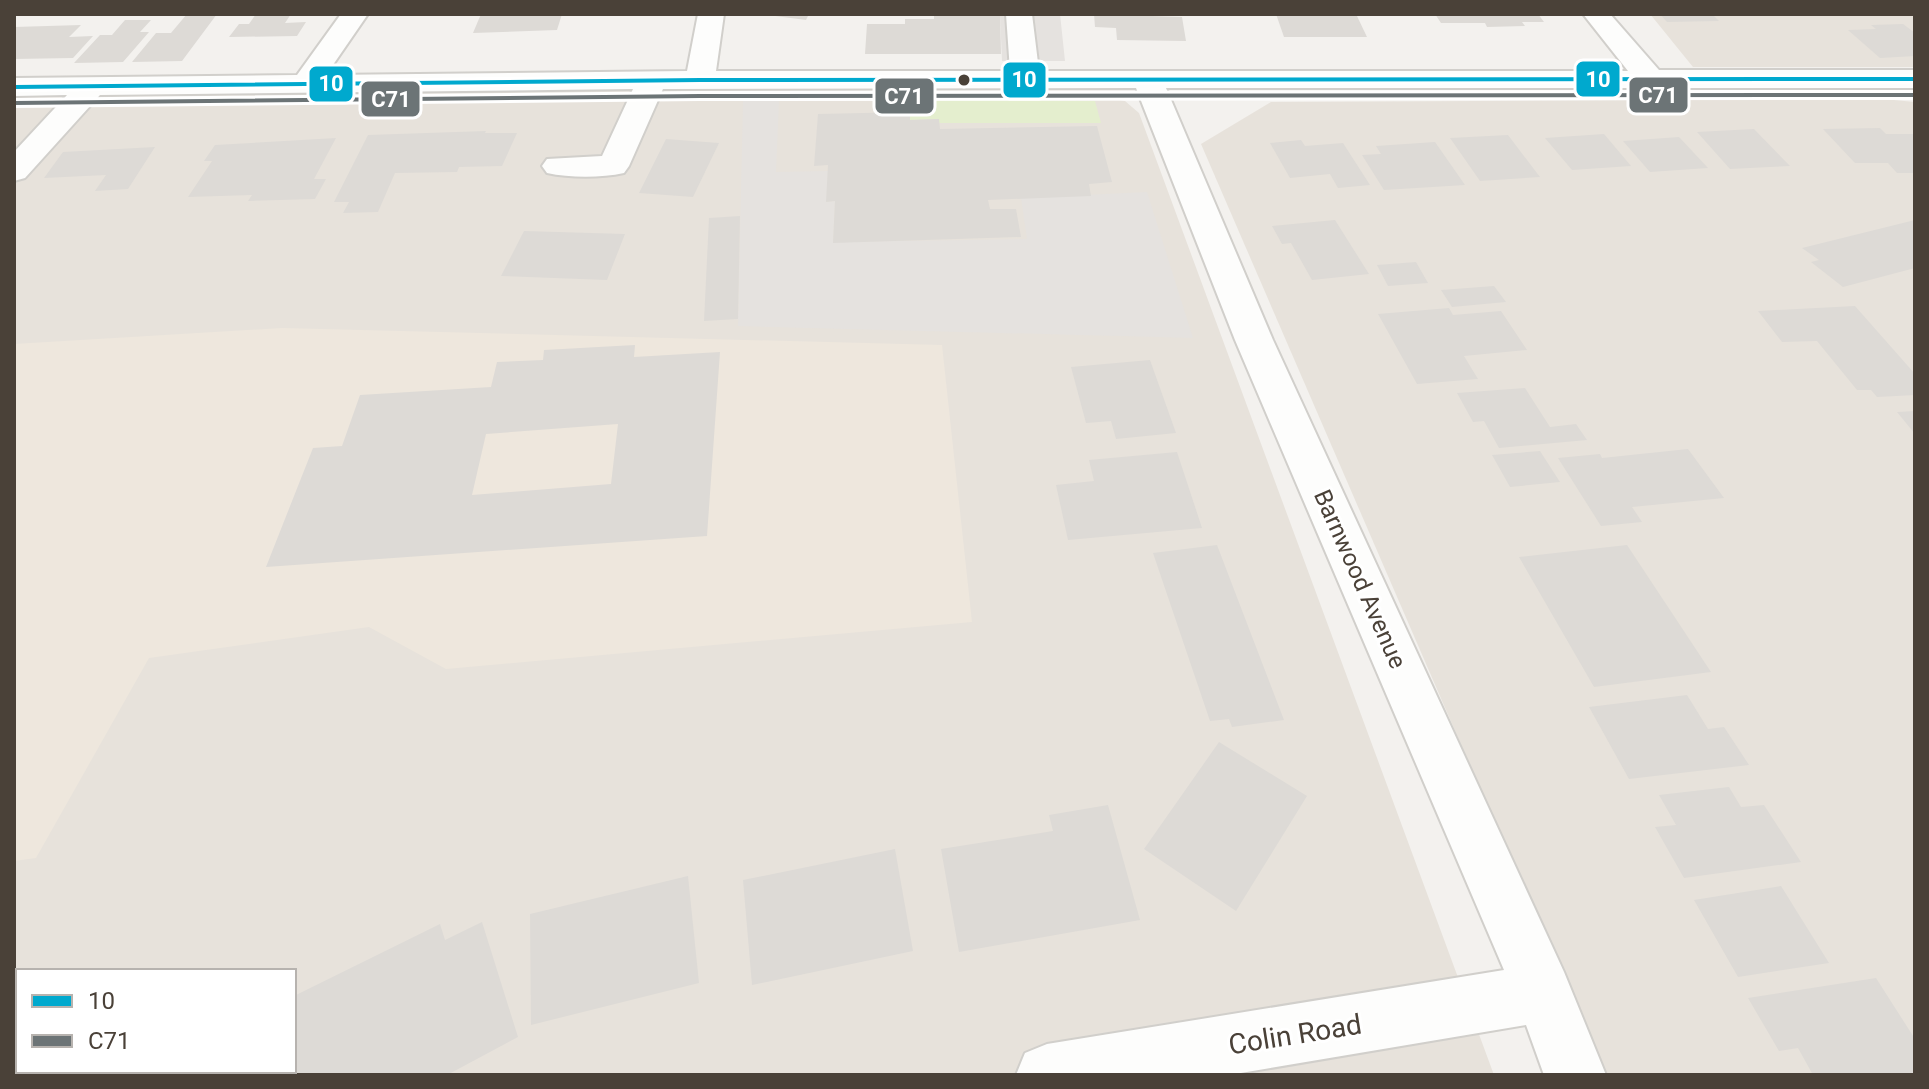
<svg xmlns="http://www.w3.org/2000/svg" width="1929" height="1089" font-family="Roboto,sans-serif">
  <style>
    .residential { fill: #e7e2db; fill-rule: evenodd }
    .education { fill: #eee7dd }
    .green { fill: #e4eece }
    .parking { fill: #e5e2df }
    .building { fill: #dddad6; fill-rule: evenodd }
    .lines { fill: none; stroke-linecap: round; stroke-linejoin: round }
    .minor-casing { stroke: #d1cfcb; stroke-width: 4 }
    .minor { fill: #fdfdfc; fill-rule: evenodd }
    .bus-1-casing { stroke: #fff; stroke-width: 6 }
    .bus-2-casing { stroke: #fff; stroke-width: 6 }
    .bus-1 { fill: #00a9ce; fill-rule: evenodd }
    .bus-2 { fill: #6c7476; fill-rule: evenodd }
    .bus-dot { fill: #4a4138; stroke: #fff; stroke-width: 3 }
    .labels { text-anchor: middle; stroke-width: 6; stroke-linejoin: round; paint-order: stroke }
    .street-label { font-size: 24px; fill: #4a4138; stroke: #fff }
    .near-street-label { font-size: 28px; fill: #4a4138; stroke: #fff }
    .line-badge { stroke: #fff; stroke-width: 3 }
    .badge-label { font-size: 22px; text-anchor: middle; font-weight: bold; fill: #fff }
  </style>
  <rect width="100%" height="100%" fill="#f3f1ee"/>
  <g class="residential">
    <path d="M 1650,14 L 1915,14 L 1915,67 L 1693,67 Z"/>
    <path d="M 14,84 L 1101,96 L 1125,101 L 1139,113 L 1494,1075 L 14,1075 ZM 18,971 L 294,971 L 294,1071 L 18,1071 Z"/>
    <path d="M 1883,99 L 1915,102 L 1915,1075 L 1604,1075 L 1201,144 L 1271,102 Z"/>
  </g>
  <path class="education" d="M 282,328 L 942,345 L 972,622 L 446,669 L 369,627 L 149,658 L 36,858 L 14,861 L 14,344 Z"/>
  <path class="green" d="M 908,98 L 1095,101 L 1101,123 L 939,123 L 939,119 L 910,120 Z"/>
  <g class="parking">
    <path d="M 1000,14 L 1060,14 L 1065,61 L 1002,61 Z"/>
    <path d="M 779,100 L 776,172 L 828,171 L 827,202 L 835,201 L 833,242 L 1027,239 L 1021,198 L 1147,192 L 1193,338 L 738,326 L 743,101 Z"/>
  </g>
  <g class="building">
    <path d="M 187,14 L 217,14 L 182,61 L 132,62 L 156,33 L 171,33 Z"/>
    <path d="M 256,14 L 291,14 L 285,23 L 306,22 L 297,36 L 229,37 L 239,24 L 249,24 Z"/>
    <path d="M 481,14 L 562,14 L 557,30 L 473,33 Z"/>
    <path d="M 760,14 L 809,14 L 806,20 Z"/>
    <path d="M 934,14 L 1000,14 L 1001,54 L 865,54 L 867,24 L 905,24 L 905,19 L 934,19 Z"/>
    <path d="M 1094,14 L 1182,17 L 1186,41 L 1117,40 L 1116,28 L 1095,27 Z"/>
    <path d="M 1276,14 L 1356,14 L 1367,37 L 1284,37 Z"/>
    <path d="M 1435,14 L 1538,14 L 1544,22 L 1522,22 L 1525,26 L 1487,27 L 1485,23 L 1441,23 Z"/>
    <path d="M 1660,14 L 1712,14 L 1719,21 L 1667,22 Z"/>
    <path d="M 125,20 L 151,20 L 140,32 L 149,32 L 123,62 L 74,63 L 100,35 L 112,35 Z"/>
    <path d="M 1903,24 L 1915,33 L 1915,56 L 1880,58 L 1848,30 L 1876,29 L 1871,25 Z"/>
    <path d="M 81,25 L 69,37 L 93,36 L 73,58 L 14,59 L 14,27 Z"/>
    <path d="M 910,112 L 910,120 L 939,119 L 940,129 L 1097,126 L 1112,182 L 1089,184 L 1091,196 L 988,200 L 990,209 L 1016,209 L 1021,237 L 833,243 L 835,201 L 826,202 L 828,165 L 814,166 L 818,114 Z"/>
    <path d="M 1880,128 L 1886,134 L 1915,134 L 1915,173 L 1897,173 L 1888,163 L 1855,163 L 1823,129 Z"/>
    <path d="M 1754,129 L 1790,166 L 1730,169 L 1697,132 Z"/>
    <path d="M 486,131 L 485,133 L 517,133 L 502,166 L 459,167 L 457,172 L 395,173 L 378,212 L 343,213 L 349,202 L 334,202 L 368,135 Z"/>
    <path d="M 1604,134 L 1631,166 L 1572,170 L 1545,138 Z"/>
    <path d="M 1508,135 L 1540,177 L 1480,181 L 1450,138 Z"/>
    <path d="M 1679,137 L 1708,168 L 1650,172 L 1623,141 Z"/>
    <path d="M 336,138 L 314,179 L 326,179 L 315,199 L 248,201 L 252,195 L 188,197 L 212,161 L 204,161 L 215,145 Z"/>
    <path d="M 666,139 L 719,143 L 693,197 L 639,193 Z"/>
    <path d="M 1301,140 L 1305,146 L 1343,143 L 1370,185 L 1338,188 L 1330,174 L 1290,178 L 1270,143 Z"/>
    <path d="M 1435,142 L 1465,185 L 1384,190 L 1362,155 L 1381,154 L 1376,146 Z"/>
    <path d="M 155,147 L 128,189 L 95,191 L 106,175 L 44,178 L 63,152 Z"/>
    <path d="M 740,216 L 738,319 L 704,321 L 709,218 Z"/>
    <path d="M 1335,220 L 1369,274 L 1312,280 L 1291,243 L 1282,244 L 1272,226 Z"/>
    <path d="M 1915,220 L 1915,268 L 1843,287 L 1811,262 L 1819,260 L 1802,248 Z"/>
    <path d="M 524,231 L 625,234 L 607,280 L 501,276 Z"/>
    <path d="M 1416,262 L 1428,283 L 1388,286 L 1377,265 Z"/>
    <path d="M 1494,286 L 1506,302 L 1452,307 L 1441,290 Z"/>
    <path d="M 1855,306 L 1915,374 L 1915,395 L 1877,397 L 1871,390 L 1857,390 L 1817,341 L 1782,342 L 1758,311 Z"/>
    <path d="M 1449,308 L 1453,315 L 1501,311 L 1527,350 L 1464,356 L 1478,379 L 1417,384 L 1378,314 Z"/>
    <path d="M 635,345 L 634,357 L 720,352 L 707,536 L 266,567 L 313,448 L 342,446 L 360,395 L 491,387 L 497,362 L 543,360 L 544,350 ZM 618,424 L 611,484 L 472,495 L 486,434 Z"/>
    <path d="M 1150,360 L 1176,433 L 1116,439 L 1111,421 L 1086,423 L 1071,367 Z"/>
    <path d="M 1525,388 L 1550,427 L 1576,424 L 1587,440 L 1499,448 L 1484,421 L 1473,422 L 1457,393 Z"/>
    <path d="M 1915,411 L 1915,434 L 1897,412 Z"/>
    <path d="M 1688,449 L 1724,498 L 1632,507 L 1642,522 L 1601,526 L 1558,458 L 1600,454 L 1602,458 Z"/>
    <path d="M 1540,451 L 1560,482 L 1510,487 L 1492,455 Z"/>
    <path d="M 1177,452 L 1202,528 L 1068,540 L 1056,485 L 1094,481 L 1089,460 Z"/>
    <path d="M 1217,545 L 1284,720 L 1232,727 L 1229,719 L 1210,721 L 1153,553 Z"/>
    <path d="M 1627,545 L 1711,672 L 1594,687 L 1519,557 Z"/>
    <path d="M 1687,695 L 1708,729 L 1724,727 L 1749,765 L 1629,779 L 1589,707 Z"/>
    <path d="M 1219,742 L 1307,796 L 1236,911 L 1144,849 Z"/>
    <path d="M 1729,787 L 1741,807 L 1764,805 L 1801,862 L 1684,878 L 1655,827 L 1676,825 L 1659,795 Z"/>
    <path d="M 1108,805 L 1140,920 L 959,952 L 941,849 L 1053,831 L 1049,815 Z"/>
    <path d="M 895,849 L 913,951 L 752,985 L 743,880 Z"/>
    <path d="M 688,876 L 699,983 L 531,1025 L 530,914 Z"/>
    <path d="M 1781,886 L 1829,963 L 1738,977 L 1694,900 Z"/>
    <path d="M 482,922 L 518,1037 L 447,1075 L 281,1075 L 280,1071 L 294,1071 L 294,996 L 440,924 L 445,940 Z"/>
    <path d="M 1876,978 L 1915,1039 L 1915,1075 L 1813,1075 L 1798,1048 L 1779,1051 L 1748,998 Z"/>
    <path d="M 168,1071 L 255,1071 L 256,1075 L 161,1075 Z"/>
  </g>
  <g class="lines">
    <defs>
      <path id="minor" d="M 341,14 L 368,14 L 326,75 L 687,71 L 698,14 L 724,14 L 716,71 L 1010,71 L 1006,14 L 1032,14 L 1039,71 L 1628,71 L 1583,14 L 1610,14 L 1659,70 L 1915,70 L 1915,88 L 1166,88 L 1273,340 L 1564,972 L 1606,1075 L 1544,1075 L 1526,1025 L 1229,1075 L 1016,1075 L 1025,1053 L 1047,1044 L 1504,970 L 1235,340 L 1136,88 L 663,89 L 629,166 L 624,173 C 601,178 570,178 547,173 L 542,166 L 547,159 L 602,156 L 633,89 L 100,95 L 25,178 L 14,181 L 14,152 L 67,95 L 14,96 L 14,78 L 297,75 Z"/>
    </defs>
    <use href="#minor" class="minor-casing"/>
    <use href="#minor" class="minor"/>
    <defs>
      <path id="bus-1" d="M 1915,77 L 1915,81 L 700,82 L 14,89 L 14,85 L 700,78 Z"/>
      <path id="bus-2" d="M 1915,93 L 1915,97 L 700,98 L 14,105 L 14,101 L 700,94 Z"/>
    </defs>
    <use href="#bus-1" class="bus-1-casing"/>
    <use href="#bus-2" class="bus-2-casing"/>
    <use href="#bus-1" class="bus-1"/>
    <use href="#bus-2" class="bus-2"/>
  </g>
  <circle class="bus-dot" cx="964" cy="80" r="7"/>
  <g class="labels">
    <g class="street-label">
      <text transform="translate(1360 579) rotate(66)" y="8">Barnwood Avenue</text>
    </g>
    <g class="near-street-label">
      <text transform="translate(1295 1034) rotate(-9)" y="10">Colin Road</text>
    </g>
  </g>
  <g class="line-badge">
    <rect x="1575" y="60" width="46" height="38" rx="8" fill="#00a9ce"/>
    <rect x="1002" y="61" width="45" height="38" rx="8" fill="#00a9ce"/>
    <rect x="308" y="65" width="46" height="38" rx="8" fill="#00a9ce"/>
    <rect x="1628" y="76" width="61" height="38" rx="8" fill="#6c7476"/>
    <rect x="874" y="77" width="61" height="38" rx="8" fill="#6c7476"/>
    <rect x="360" y="80" width="61" height="38" rx="8" fill="#6c7476"/>
  </g>
  <g class="badge-label">
    <text x="1598" y="87">10</text>
    <text x="1024" y="87">10</text>
    <text x="331" y="91">10</text>
    <text x="1658" y="103">C71</text>
    <text x="904" y="104">C71</text>
    <text x="391" y="107">C71</text>
  </g>
  <rect width="1929" height="1089" fill="none" stroke="#4a4138" stroke-width="32"/>
  <rect x="16" y="969" width="280" height="104" fill="#ffffff" stroke="#b7b3af" stroke-width="2"/>
  <rect x="32" y="995" width="40" height="12" fill="#00a9ce" stroke="#b7b3af" stroke-width="2"/>
  <text x="88" y="1009" font-size="24" fill="#4a4138">10</text>
  <rect x="32" y="1035" width="40" height="12" fill="#6c7476" stroke="#b7b3af" stroke-width="2"/>
  <text x="88" y="1049" font-size="24" fill="#4a4138">C71</text>
</svg>
